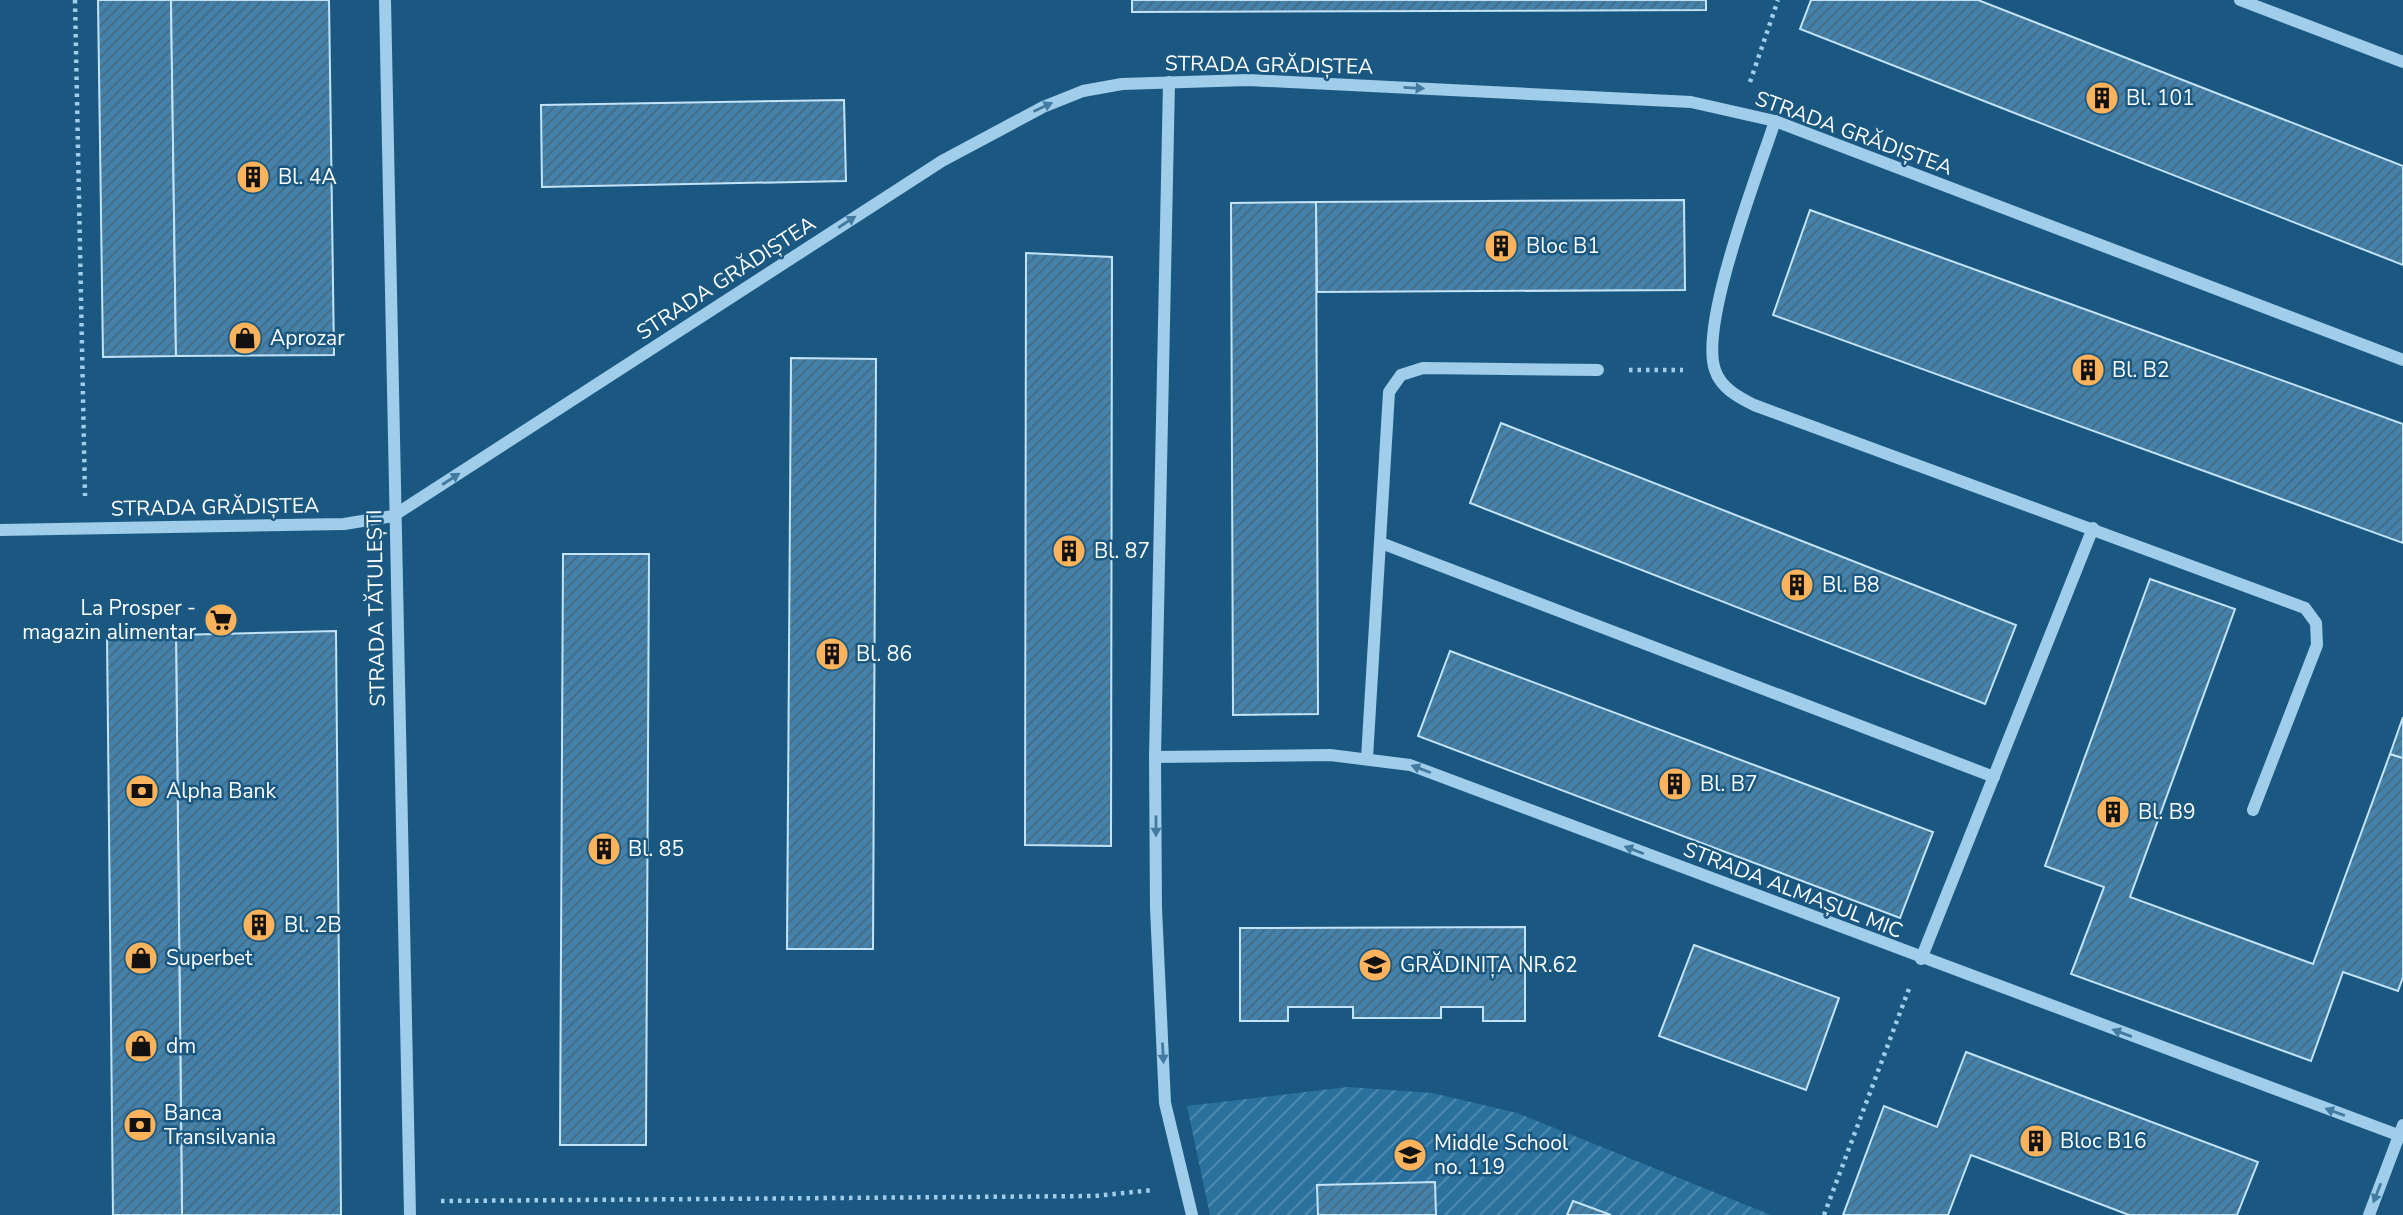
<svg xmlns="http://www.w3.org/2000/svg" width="2403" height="1215" font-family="'Nunito Sans',sans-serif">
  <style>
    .garden { fill: url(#garden-furrows) }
    .building { fill: url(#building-hatch); stroke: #c3e3f8; stroke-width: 2 }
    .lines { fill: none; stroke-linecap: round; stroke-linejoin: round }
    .path { stroke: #9fcdea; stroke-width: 4.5; stroke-dasharray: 3.5 5; stroke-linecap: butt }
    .minor { stroke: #9fcdea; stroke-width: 12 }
    .oneway { fill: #437ba0 }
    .labels { text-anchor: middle; stroke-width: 5; stroke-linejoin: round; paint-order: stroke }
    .street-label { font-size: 21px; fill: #fff; stroke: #1b5881 }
    .poi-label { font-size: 21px; fill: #fff; stroke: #1b5881; text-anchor: start }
  </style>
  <defs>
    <pattern id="garden-furrows" width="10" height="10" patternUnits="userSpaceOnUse" patternTransform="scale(1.75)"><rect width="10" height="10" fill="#2a719e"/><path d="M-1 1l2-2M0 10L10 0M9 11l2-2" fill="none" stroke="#558db1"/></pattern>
    <pattern id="building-hatch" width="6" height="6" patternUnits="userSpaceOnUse" patternTransform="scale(1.75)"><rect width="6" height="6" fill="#4482ab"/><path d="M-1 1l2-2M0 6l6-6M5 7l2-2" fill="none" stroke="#486a80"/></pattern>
  </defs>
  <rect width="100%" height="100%" fill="#1b5881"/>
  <path class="garden" d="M 1348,1087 L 1432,1093 L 1517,1113 L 1771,1215 L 1210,1215 L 1187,1106 Z"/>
  <g class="building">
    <path d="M 98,0 L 171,0 L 176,356 L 103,357 Z"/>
    <path d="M 171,0 L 329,0 L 334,355 L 176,356 Z"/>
    <path d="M 1132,0 L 1706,0 L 1706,10 L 1132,12 Z"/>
    <path d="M 1811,0 L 1978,0 L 2403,166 L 2403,265 L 1800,29 Z"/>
    <path d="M 844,100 L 846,181 L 542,187 L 541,105 Z"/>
    <path d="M 1684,200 L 1685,290 L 1317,292 L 1316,202 Z"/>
    <path d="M 1316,202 L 1318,714 L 1233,715 L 1231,203 Z"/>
    <path d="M 1810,210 L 2403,424 L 2403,543 L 1773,315 Z"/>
    <path d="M 1026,253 L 1112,257 L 1111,846 L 1025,845 Z"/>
    <path d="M 791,358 L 876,359 L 873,949 L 787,949 Z"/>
    <path d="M 1501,423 L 2016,625 L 1985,704 L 1470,503 Z"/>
    <path d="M 563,554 L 649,554 L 646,1145 L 560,1145 Z"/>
    <path d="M 2150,579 L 2235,609 L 2130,897 L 2313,964 L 2390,754 L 2403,758 L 2403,977 L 2398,991 L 2343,972 L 2311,1061 L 2071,974 L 2104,887 L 2045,866 Z"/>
    <path d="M 336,631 L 341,1215 L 182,1215 L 176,635 Z"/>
    <path d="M 107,635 L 176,635 L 182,1215 L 113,1215 Z"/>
    <path d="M 1450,651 L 1933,832 L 1900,918 L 1418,736 Z"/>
    <path d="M 2403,717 L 2403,758 L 2390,754 Z"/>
    <path d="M 1525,927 L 1525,1021 L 1483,1021 L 1483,1007 L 1441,1007 L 1441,1018 L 1353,1018 L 1353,1007 L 1288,1007 L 1288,1021 L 1240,1021 L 1240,928 Z"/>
    <path d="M 1694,945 L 1839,998 L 1806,1090 L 1659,1036 Z"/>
    <path d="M 1966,1052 L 2258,1162 L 2237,1215 L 2129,1215 L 1971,1155 L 1948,1215 L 1843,1215 L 1884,1106 L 1937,1127 Z"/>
    <path d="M 1435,1182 L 1436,1215 L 1318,1215 L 1317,1185 Z"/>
    <path d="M 1573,1201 L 1611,1215 L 1567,1215 Z"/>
  </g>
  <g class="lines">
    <g class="path">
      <path d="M 75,0 L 85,496"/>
      <path d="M 1750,82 L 1778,0"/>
      <path d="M 1629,370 L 1683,370"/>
      <path d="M 441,1201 L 1095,1196 L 1153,1190"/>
      <path d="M 1824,1215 L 1910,986"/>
    </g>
    <g class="minor">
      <path d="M 385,0 L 410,1215"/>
      <path d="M 2240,0 L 2403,62"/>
      <path d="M 1169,82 L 1155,757 L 1156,908 L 1165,1103 L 1192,1215"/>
      <path d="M 1775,121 C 1758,173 1699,324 1715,370 C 1721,388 1738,397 1754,405 L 2305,608 L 2316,623 L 2317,645 L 2253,810"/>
      <path d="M 0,530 L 344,524 L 393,516 L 942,161 L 1043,107 L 1083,91 L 1122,84 L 1248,80 L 1691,102 L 1775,121 L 2403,360"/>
      <path d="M 1381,543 L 1994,777"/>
      <path d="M 1155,757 L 1330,755 L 1410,765 L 2403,1137"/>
      <path d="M 1367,758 L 1389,392 L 1401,375 L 1423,368 L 1598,370"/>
      <path d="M 1921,959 L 2093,528"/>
      <path d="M 2369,1215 L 2403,1125"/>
    </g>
  </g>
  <defs><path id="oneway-solid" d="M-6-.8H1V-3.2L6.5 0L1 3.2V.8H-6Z" transform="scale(1.75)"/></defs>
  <g class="oneway">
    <use href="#oneway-solid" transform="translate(1414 88) rotate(3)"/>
    <use href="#oneway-solid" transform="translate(1043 107) rotate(-25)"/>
    <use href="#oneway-solid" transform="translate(847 222) rotate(-33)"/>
    <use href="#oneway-solid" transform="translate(451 479) rotate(-33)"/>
    <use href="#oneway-solid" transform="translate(1421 769) rotate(-159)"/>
    <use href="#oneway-solid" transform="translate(1156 826) rotate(90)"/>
    <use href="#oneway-solid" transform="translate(1634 850) rotate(-159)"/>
    <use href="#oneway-solid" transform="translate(2122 1033) rotate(-160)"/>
    <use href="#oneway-solid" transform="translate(1163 1053) rotate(87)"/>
    <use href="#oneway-solid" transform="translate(2335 1112) rotate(-160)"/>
    <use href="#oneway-solid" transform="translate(2377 1193) rotate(111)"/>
  </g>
  <defs>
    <symbol id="building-disc" viewBox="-11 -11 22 22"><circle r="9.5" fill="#fcb35b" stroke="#1b5881"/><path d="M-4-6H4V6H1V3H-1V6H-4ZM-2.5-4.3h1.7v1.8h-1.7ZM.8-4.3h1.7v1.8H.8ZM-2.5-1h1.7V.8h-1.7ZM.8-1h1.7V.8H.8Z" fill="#111"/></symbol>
    <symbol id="shop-disc" viewBox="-11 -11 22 22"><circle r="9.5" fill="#fcb35b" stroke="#1b5881"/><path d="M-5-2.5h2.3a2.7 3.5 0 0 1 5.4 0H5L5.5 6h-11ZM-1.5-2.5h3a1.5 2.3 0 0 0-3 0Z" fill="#111"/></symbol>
    <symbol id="supermarket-disc" viewBox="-11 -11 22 22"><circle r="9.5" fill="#fcb35b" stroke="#1b5881"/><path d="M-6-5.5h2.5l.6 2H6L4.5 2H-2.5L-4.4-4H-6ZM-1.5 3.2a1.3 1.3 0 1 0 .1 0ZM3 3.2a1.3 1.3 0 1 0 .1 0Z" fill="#111"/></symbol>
    <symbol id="bank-disc" viewBox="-11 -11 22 22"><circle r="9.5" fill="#fcb35b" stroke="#1b5881"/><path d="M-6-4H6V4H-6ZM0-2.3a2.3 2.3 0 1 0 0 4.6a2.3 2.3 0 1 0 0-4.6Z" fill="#111"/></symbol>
    <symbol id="school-disc" viewBox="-11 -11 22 22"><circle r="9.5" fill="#fcb35b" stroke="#1b5881"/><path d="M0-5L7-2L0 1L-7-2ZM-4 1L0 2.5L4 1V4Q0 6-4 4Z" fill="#111"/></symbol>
  </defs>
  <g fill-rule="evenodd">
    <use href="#building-disc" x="2083" y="79" width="38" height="38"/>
    <use href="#building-disc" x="234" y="158" width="38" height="38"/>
    <use href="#building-disc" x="1482" y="227" width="38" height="38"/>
    <use href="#shop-disc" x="226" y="319" width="38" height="38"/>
    <use href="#building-disc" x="2069" y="351" width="38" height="38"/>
    <use href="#building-disc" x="1050" y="532" width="38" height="38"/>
    <use href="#building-disc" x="1778" y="566" width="38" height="38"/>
    <use href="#supermarket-disc" x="202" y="601" width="38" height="38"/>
    <use href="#building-disc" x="813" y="635" width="38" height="38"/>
    <use href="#building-disc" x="1656" y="765" width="38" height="38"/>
    <use href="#bank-disc" x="123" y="772" width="38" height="38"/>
    <use href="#building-disc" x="2094" y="793" width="38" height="38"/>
    <use href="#building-disc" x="585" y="830" width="38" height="38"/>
    <use href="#building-disc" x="240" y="906" width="38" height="38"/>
    <use href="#shop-disc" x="122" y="939" width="38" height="38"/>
    <use href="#school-disc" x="1356" y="946" width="38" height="38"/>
    <use href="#shop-disc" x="122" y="1027" width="38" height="38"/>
    <use href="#bank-disc" x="121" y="1106" width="38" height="38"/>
    <use href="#building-disc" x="2017" y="1122" width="38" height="38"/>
    <use href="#school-disc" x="1391" y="1136" width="38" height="38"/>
  </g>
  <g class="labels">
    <g class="street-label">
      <text transform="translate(1269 65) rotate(1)" y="7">STRADA GRĂDIȘTEA</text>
      <text transform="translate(1854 133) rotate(20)" y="7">STRADA GRĂDIȘTEA</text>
      <text transform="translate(726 278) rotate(-33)" y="7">STRADA GRĂDIȘTEA</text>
      <text transform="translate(215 507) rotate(-1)" y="7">STRADA GRĂDIȘTEA</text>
      <text transform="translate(376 608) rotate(-91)" y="7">STRADA TĂTULEȘTI</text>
      <text transform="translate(1793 890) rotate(21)" y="7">STRADA ALMAȘUL MIC</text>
    </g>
    <g class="poi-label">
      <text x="2126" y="105">Bl. 101</text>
      <text x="278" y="184">Bl. 4A</text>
      <text x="1526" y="253">Bloc B1</text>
      <text x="270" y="345">Aprozar</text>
      <text x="2112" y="377">Bl. B2</text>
      <text x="1094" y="558">Bl. 87</text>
      <text x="1822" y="592">Bl. B8</text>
      <text x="196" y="615" text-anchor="end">La Prosper -<tspan x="196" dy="24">magazin alimentar</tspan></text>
      <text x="856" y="661">Bl. 86</text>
      <text x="1700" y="791">Bl. B7</text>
      <text x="166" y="798">Alpha Bank</text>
      <text x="2138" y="819">Bl. B9</text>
      <text x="628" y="856">Bl. 85</text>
      <text x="284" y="932">Bl. 2B</text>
      <text x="166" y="965">Superbet</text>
      <text x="1400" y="972">GRĂDINIȚA NR.62</text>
      <text x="166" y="1053">dm</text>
      <text x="164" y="1120">Banca<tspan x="164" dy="24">Transilvania</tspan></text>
      <text x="2060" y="1148">Bloc B16</text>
      <text x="1434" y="1150">Middle School<tspan x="1434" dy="24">no. 119</tspan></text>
    </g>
  </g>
</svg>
